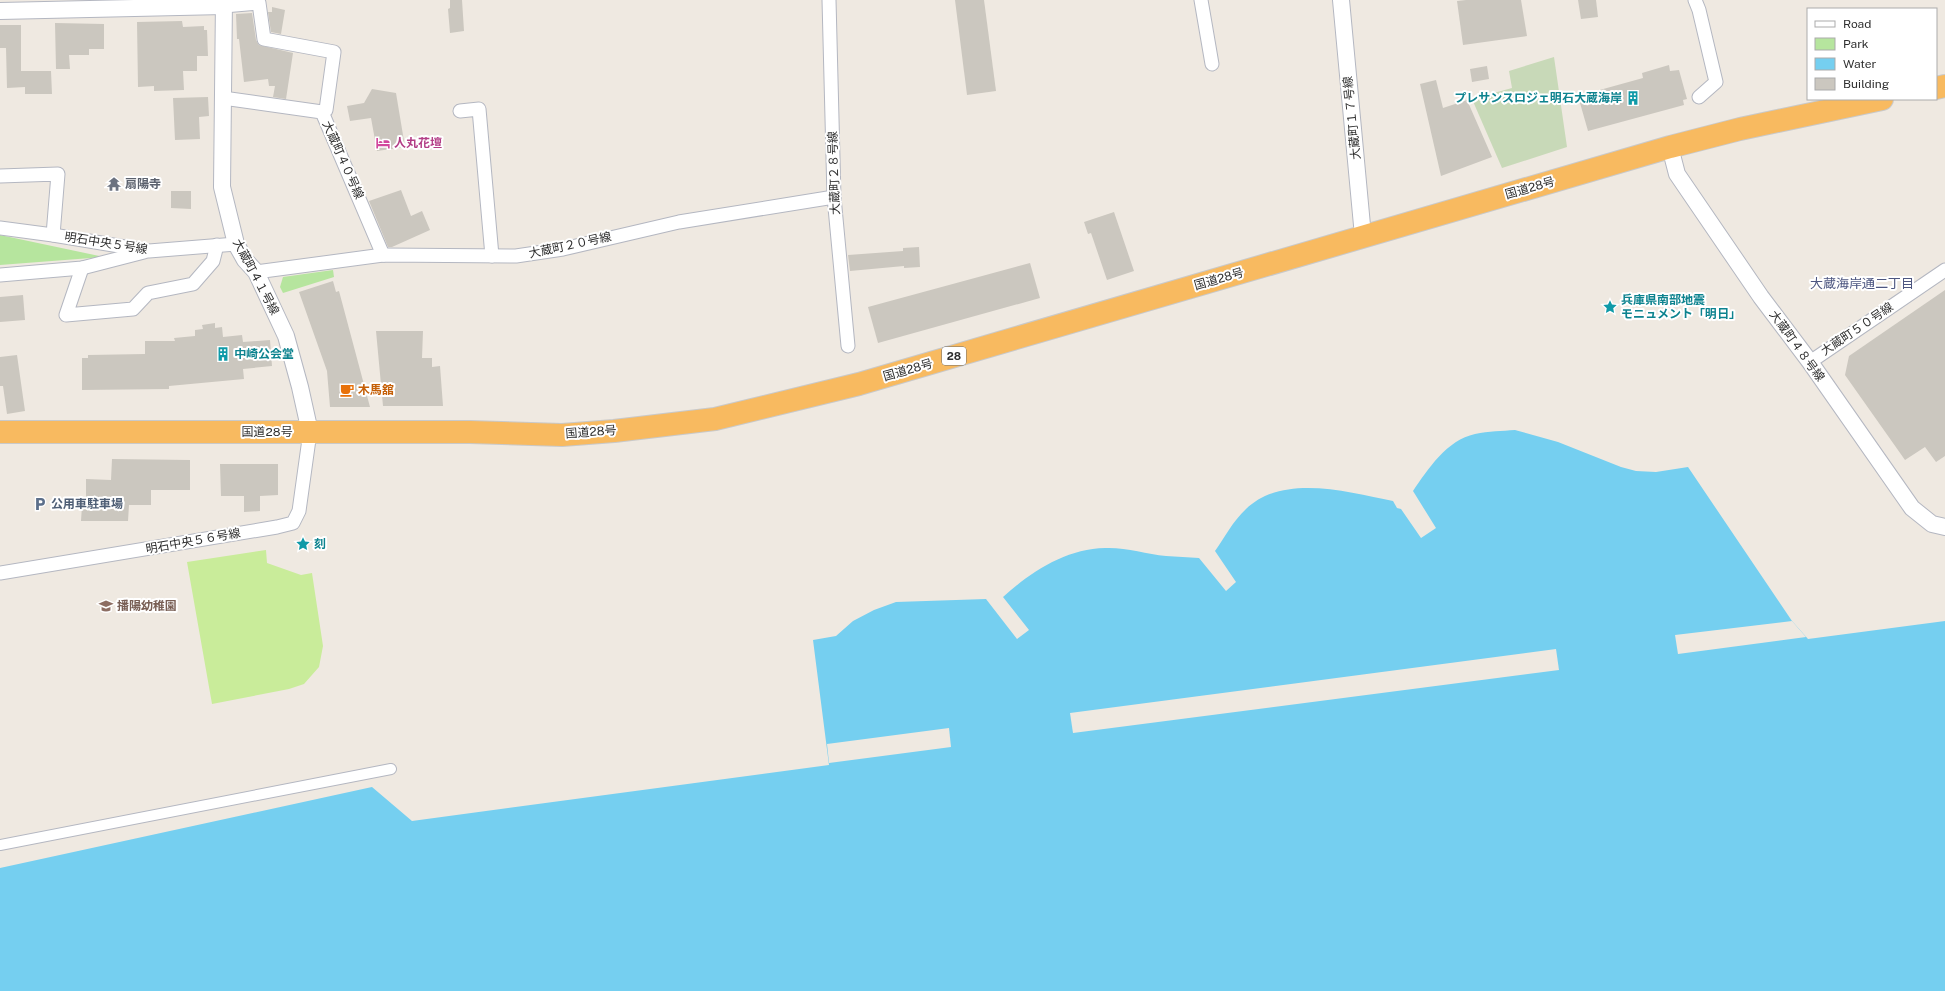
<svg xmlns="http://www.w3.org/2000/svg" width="1945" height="991" font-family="'Public Sans','Noto Sans JP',sans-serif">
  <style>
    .green { fill: #b6e59e }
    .cemetery { fill: #c8d9b8 }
    .pitch { fill: #c9ec9a }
    .water { fill: #75cff0 }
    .pier { fill: #efe9e1 }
    .building { fill: #cbc7bf }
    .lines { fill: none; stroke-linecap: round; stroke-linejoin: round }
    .pedestrian-casing { stroke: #b4b7c1; stroke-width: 12 }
    .minor-casing { stroke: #b4b7c1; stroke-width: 15 }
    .tertiary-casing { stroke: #b4b7c1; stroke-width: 18 }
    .trunk-casing { stroke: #c9c9c9; stroke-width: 24 }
    .pedestrian { stroke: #fff; stroke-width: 10 }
    .minor { stroke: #fff; stroke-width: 13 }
    .tertiary { stroke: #fff; stroke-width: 16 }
    .trunk { stroke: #f8ba60; stroke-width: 22 }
    .labels { text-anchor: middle; stroke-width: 4; stroke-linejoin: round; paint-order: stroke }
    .shield { fill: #fff; stroke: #6d6d6d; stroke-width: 1 }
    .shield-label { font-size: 11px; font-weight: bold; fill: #2e2e2e }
    .culture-label { font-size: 12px; font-weight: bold; fill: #0d838f; stroke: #fff; text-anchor: start }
    .street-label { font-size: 12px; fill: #2e2e2e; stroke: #fff }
    .hotel-label { font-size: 12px; font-weight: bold; fill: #b23c85; stroke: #fff; text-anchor: start }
    .worship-label { font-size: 12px; font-weight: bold; fill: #5b616d; stroke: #fff; text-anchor: start }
    .food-label { font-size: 12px; font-weight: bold; fill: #c56008; stroke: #fff; text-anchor: start }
    .service-label { font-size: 12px; font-weight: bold; fill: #4e5e75; stroke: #fff; text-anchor: start }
    .education-label { font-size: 12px; font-weight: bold; fill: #785e54; stroke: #fff; text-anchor: start }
    .neighbourhood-label { font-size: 13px; fill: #4d5680; stroke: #fff }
  </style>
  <rect width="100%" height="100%" fill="#efe9e1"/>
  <g class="green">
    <path d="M 0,235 L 104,257 L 0,265 Z"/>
    <path d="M 333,270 L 334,277 L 283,293 L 280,287 L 283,277 Z"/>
  </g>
  <path class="cemetery" d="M 1554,57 L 1567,147 L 1502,168 L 1472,99 L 1512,88 L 1509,71 Z"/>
  <path class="pitch" d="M 266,550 L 267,563 L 301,575 L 312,573 L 323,646 L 319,667 L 304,684 L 289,689 L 212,704 L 187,562 Z"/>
  <path class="water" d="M 1515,430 L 1558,442 L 1621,467 L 1636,471 L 1656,472 L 1688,467 L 1792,621 L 1808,639 L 1945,621 L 1945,991 L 0,991 L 0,868 L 372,787 L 412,821 L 829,765 L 813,640 L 836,636 L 853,621 L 874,610 L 896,602 L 986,599 L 1017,639 L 1029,630 L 1003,597 C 1032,571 1066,549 1105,548 C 1125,547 1146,554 1166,556 C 1177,557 1188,557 1199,558 L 1226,591 L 1236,582 L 1215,551 C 1225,537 1233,521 1246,509 C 1283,473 1349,492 1393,501 L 1397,508 L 1401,509 L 1421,538 L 1436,528 L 1413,491 C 1428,469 1447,440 1475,434 C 1489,431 1502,431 1515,430 Z"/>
  <g class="pier">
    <path d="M 1792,621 L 1806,637 L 1678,654 L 1675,635 Z"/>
    <path d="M 1556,649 L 1559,670 L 1073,733 L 1070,713 Z"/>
    <path d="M 949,728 L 951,747 L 829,763 L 827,744 Z"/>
  </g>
  <g class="building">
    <path d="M 450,0 L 462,0 L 464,31 L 450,33 L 448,9 L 450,8 Z"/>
    <path d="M 955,0 L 984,0 L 996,91 L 967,95 Z"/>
    <path d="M 1466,0 L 1521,0 L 1527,36 L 1463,45 L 1457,1 Z"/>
    <path d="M 1578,0 L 1596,0 L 1598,17 L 1581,19 Z"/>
    <path d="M 272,7 L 285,10 L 281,34 L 271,32 L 268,12 L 272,12 Z"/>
    <path d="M 252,13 L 256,40 L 259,45 L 293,53 L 286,99 L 273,97 L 275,86 L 269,86 L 268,79 L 244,82 L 239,39 L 237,39 L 236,14 Z"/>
    <path d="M 182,21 L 183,27 L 204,26 L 204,30 L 207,30 L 208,56 L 197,56 L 197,71 L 183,71 L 184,90 L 154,91 L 154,86 L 138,87 L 137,22 Z"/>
    <path d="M 55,23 L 104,24 L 104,49 L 89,49 L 89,55 L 69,55 L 70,69 L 56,69 Z"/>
    <path d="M 0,25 L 21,25 L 21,71 L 51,71 L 52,94 L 25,94 L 25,87 L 7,88 L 6,48 L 0,48 Z"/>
    <path d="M 1669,65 L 1670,71 L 1679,70 L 1687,99 L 1683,100 L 1684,105 L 1588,131 L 1578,96 L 1643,78 L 1642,73 Z"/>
    <path d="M 1487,66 L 1489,79 L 1472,82 L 1470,69 Z"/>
    <path d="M 1436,80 L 1443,108 L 1467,100 L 1492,157 L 1441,176 L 1420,84 Z"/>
    <path d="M 372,89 L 396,93 L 405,147 L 377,151 L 371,118 L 350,121 L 347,106 L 364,103 Z"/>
    <path d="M 208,97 L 209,116 L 199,117 L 200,139 L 175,140 L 173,98 Z"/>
    <path d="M 401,190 L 411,216 L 422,211 L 430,230 L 392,247 L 388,247 L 369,201 Z"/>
    <path d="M 171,191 L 191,191 L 191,209 L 171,208 Z"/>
    <path d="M 1114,212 L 1134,271 L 1107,280 L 1091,233 L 1088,234 L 1084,222 Z"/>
    <path d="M 919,247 L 920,267 L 904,268 L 904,266 L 850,271 L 848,255 L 903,251 L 903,248 Z"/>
    <path d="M 1030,263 L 1040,298 L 878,343 L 868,307 Z"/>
    <path d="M 333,281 L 336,292 L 339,291 L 370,407 L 330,407 L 327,371 L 299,292 Z"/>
    <path d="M 1945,290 L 1945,456 L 1936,462 L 1925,447 L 1905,460 L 1845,375 L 1849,356 Z"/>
    <path d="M 23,295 L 25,320 L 0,322 L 0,297 Z"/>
    <path d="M 215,323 L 215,328 L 222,327 L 223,337 L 242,335 L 243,342 L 270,340 L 272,366 L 243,369 L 244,379 L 169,386 L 169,389 L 82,390 L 82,358 L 88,358 L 88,355 L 145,354 L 145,341 L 175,341 L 174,338 L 195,336 L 195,330 L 203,329 L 202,325 Z"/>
    <path d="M 376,331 L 423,331 L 422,358 L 432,358 L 432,367 L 440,366 L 443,406 L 383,406 Z"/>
    <path d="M 17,355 L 25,411 L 7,414 L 3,386 L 0,386 L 0,357 Z"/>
    <path d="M 112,459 L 190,460 L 190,490 L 151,490 L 151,505 L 129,505 L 128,521 L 81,521 L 82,506 L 86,506 L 86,479 L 111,480 Z"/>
    <path d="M 220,464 L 278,464 L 278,495 L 260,496 L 260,511 L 244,512 L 244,496 L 221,496 Z"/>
  </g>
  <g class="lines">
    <defs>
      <path id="pedestrian" d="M 0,845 L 391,769"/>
      <g id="minor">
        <path d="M 829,0 L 834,197 L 848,346"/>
        <path d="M 1201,0 L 1212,64"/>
        <path d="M 1695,0 L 1699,10 L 1716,82 L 1699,97"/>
        <path d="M 224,6 L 259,3 L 264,39 L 334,52 L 326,110 L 322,112"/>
        <path d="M 223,98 L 322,112 L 383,255"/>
        <path d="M 460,111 L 479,109 L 492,256"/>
        <path d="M 0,176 L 58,174 L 53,235"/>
        <path d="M 0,228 L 53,235 L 149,251 L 236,244"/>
        <path d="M 82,268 L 66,315 L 133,309 L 148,293 L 193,284 L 213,261 L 217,245"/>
        <path d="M 256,272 L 383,255 L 516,256 L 563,249 L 679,222 L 834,197"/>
        <path d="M 0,275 L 82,268 L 144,252"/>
        <path d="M 1810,362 L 1945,270"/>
        <path d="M 0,573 L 277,527 L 293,523 L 299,511 L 310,432"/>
      </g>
      <g id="tertiary">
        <path d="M 224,0 L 222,187 L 236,244 L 245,260 L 256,272 L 286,336 L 300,387 L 310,432"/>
        <path d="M 1341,0 L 1363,236"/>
        <path d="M 0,11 L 224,6"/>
        <path d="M 1670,147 L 1677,174 L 1761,297 L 1810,362 L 1912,508 L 1932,524 L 1945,527"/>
      </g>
      <g id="trunk">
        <path d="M 1936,88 L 1945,86"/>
        <path d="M 0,432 L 470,432 L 562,435 L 614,431 L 715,419 L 859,384 L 1670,147 L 1740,129 L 1882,99"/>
      </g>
    </defs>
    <use href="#pedestrian" class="pedestrian-casing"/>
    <use href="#minor" class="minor-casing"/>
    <use href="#tertiary" class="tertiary-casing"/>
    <use href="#trunk" class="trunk-casing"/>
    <use href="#pedestrian" class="pedestrian"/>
    <use href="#minor" class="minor"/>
    <use href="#tertiary" class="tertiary"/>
    <use href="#trunk" class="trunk"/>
  </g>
  <defs>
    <symbol id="building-bare" viewBox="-9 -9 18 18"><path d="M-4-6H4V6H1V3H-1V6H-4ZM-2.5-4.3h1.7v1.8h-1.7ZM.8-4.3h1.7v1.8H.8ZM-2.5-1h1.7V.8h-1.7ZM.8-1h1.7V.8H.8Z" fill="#0f9aa8" stroke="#fff" stroke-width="2.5" paint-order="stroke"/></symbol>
    <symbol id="hotel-bare" viewBox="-9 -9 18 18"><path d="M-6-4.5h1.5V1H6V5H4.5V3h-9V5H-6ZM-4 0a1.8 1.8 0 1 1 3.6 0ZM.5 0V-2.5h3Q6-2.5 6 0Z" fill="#d1479c" stroke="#fff" stroke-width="2.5" paint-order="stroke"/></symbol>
    <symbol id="temple-bare" viewBox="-9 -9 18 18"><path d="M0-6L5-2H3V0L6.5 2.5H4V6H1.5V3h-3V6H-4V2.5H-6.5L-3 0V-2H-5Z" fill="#6b7280" stroke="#fff" stroke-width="2.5" paint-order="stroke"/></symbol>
    <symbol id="sight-bare" viewBox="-9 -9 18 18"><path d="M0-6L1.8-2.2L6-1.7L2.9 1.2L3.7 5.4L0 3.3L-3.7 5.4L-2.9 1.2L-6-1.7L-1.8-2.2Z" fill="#0f9aa8" stroke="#fff" stroke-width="2.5" paint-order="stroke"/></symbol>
    <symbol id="cafe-bare" viewBox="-9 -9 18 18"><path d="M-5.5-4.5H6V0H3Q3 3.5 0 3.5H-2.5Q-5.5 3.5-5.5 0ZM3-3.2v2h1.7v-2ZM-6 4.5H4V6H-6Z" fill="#e8710a" stroke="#fff" stroke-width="2.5" paint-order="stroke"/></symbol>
    <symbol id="parking-bare" viewBox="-9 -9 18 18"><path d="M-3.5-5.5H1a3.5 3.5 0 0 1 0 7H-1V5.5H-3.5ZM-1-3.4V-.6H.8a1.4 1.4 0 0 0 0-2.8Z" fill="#5c6f8a" stroke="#fff" stroke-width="2.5" paint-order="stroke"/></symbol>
    <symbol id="school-bare" viewBox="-9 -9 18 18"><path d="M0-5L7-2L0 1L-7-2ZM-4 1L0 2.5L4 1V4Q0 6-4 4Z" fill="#8d6e63" stroke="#fff" stroke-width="2.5" paint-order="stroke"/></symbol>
  </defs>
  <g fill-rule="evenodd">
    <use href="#building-bare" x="1623" y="88" width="20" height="20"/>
    <use href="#hotel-bare" x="373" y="133" width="20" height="20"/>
    <use href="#temple-bare" x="104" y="174" width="20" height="20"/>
    <use href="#sight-bare" x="1600" y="297" width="20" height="20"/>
    <use href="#building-bare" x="213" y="344" width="20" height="20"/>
    <use href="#cafe-bare" x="337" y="380" width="20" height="20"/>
    <use href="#parking-bare" x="30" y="494" width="20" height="20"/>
    <use href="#sight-bare" x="293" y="534" width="20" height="20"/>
    <use href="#school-bare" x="96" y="596" width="20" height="20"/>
  </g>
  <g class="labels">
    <rect class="shield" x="942" y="347" width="24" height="18" rx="3"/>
    <g class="shield-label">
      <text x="954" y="360">28</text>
    </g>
    <g class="culture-label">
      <text x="1622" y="102" text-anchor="end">プレサンスロジェ明石大蔵海岸</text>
      <text x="1621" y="304">兵庫県南部地震<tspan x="1621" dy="14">モニュメント「明日」</tspan></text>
      <text x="234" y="358">中崎公会堂</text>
      <text x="314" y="548">刻</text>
    </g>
    <g class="street-label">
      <text transform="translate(1352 118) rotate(-96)" y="4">大蔵町１７号線</text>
      <text transform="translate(343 160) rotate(66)" y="4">大蔵町４０号線</text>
      <text transform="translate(834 173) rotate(-92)" y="4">大蔵町２８号線</text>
      <text transform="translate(1530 188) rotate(-16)" y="4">国道28号</text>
      <text transform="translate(106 243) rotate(9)" y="4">明石中央５号線</text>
      <text transform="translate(570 245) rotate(-12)" y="4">大蔵町２０号線</text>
      <text transform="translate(256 277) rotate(62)" y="4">大蔵町４１号線</text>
      <text transform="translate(1219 279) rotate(-16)" y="4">国道28号</text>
      <text transform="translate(1857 329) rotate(-34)" y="4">大蔵町５０号線</text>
      <text transform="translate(1797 346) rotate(54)" y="4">大蔵町４８号線</text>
      <text transform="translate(908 370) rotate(-16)" y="4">国道28号</text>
      <text x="267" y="436">国道28号</text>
      <text transform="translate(591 432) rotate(-4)" y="4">国道28号</text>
      <text transform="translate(193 541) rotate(-10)" y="4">明石中央５６号線</text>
    </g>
    <g class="hotel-label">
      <text x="394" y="147">人丸花壇</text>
    </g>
    <g class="worship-label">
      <text x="125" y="188">扇陽寺</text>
    </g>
    <g class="food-label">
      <text x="358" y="394">木馬舘</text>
    </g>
    <g class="service-label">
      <text x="51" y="508">公用車駐車場</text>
    </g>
    <g class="education-label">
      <text x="117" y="610">播陽幼稚園</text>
    </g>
    <g class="neighbourhood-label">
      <text x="1862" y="288">大蔵海岸通二丁目</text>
    </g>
  </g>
  <rect x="1807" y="8" width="130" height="92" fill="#ffffff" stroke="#ababab"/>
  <rect x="1815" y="21" width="20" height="6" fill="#ffffff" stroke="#ababab"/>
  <text x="1843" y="28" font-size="12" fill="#2e2e2e">Road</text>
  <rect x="1815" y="38" width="20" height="12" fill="#b6e59e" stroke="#ababab"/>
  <text x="1843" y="48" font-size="12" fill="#2e2e2e">Park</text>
  <rect x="1815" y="58" width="20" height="12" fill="#75cff0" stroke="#ababab"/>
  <text x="1843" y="68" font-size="12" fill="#2e2e2e">Water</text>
  <rect x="1815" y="78" width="20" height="12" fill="#cbc7bf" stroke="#ababab"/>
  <text x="1843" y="88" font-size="12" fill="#2e2e2e">Building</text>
</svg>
